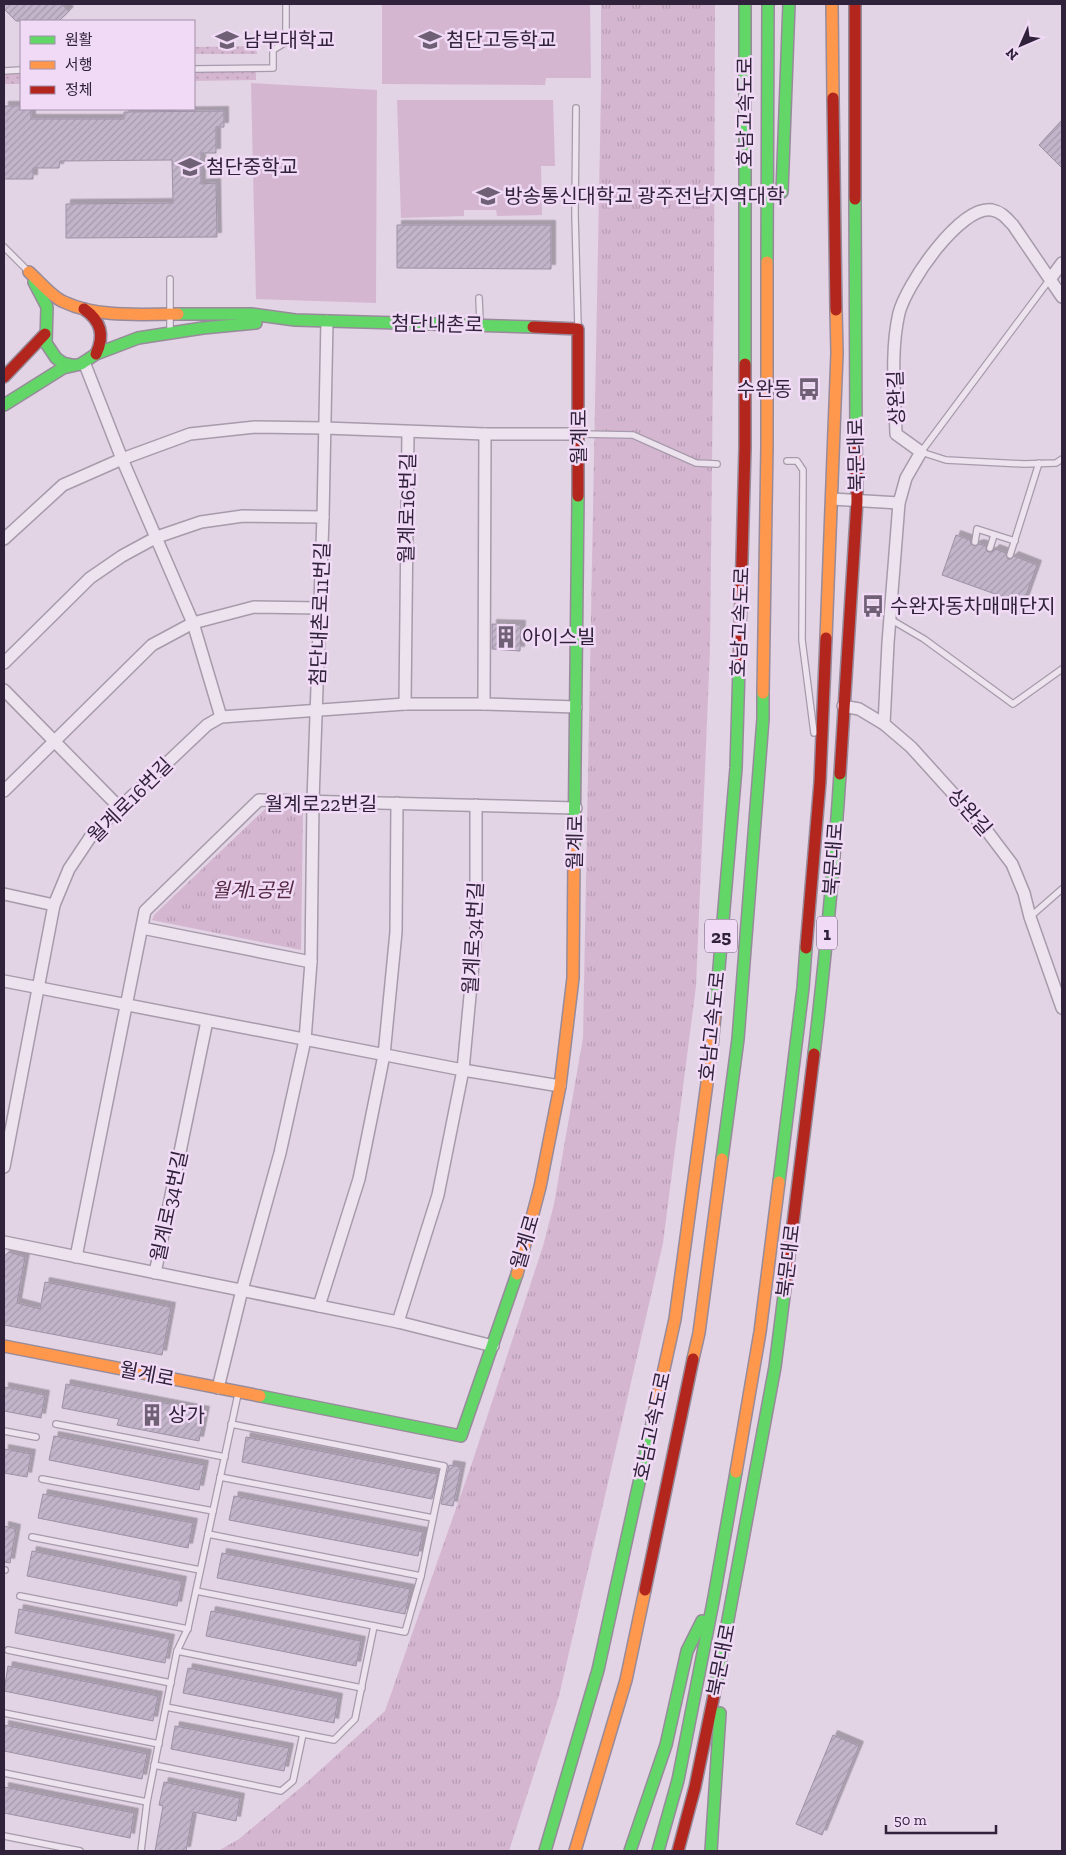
<svg xmlns="http://www.w3.org/2000/svg" width="1066" height="1855" font-family="'Zilla Slab','Noto Sans KR',serif">
  <style>
    .grass { fill: url(#grass-dots) }
    .park { fill: url(#park-tufts) }
    .garden { fill: #d5b6d1 }
    .building { fill: url(#building-hatch); stroke: #9e92a6; filter: url(#shadow) }
    .lines { fill: none; stroke-linecap: round; stroke-linejoin: round }
    .lane-casing { stroke: #a79bab; stroke-width: 8 }
    .street-casing { stroke: #a79bab; stroke-width: 14 }
    .fast-casing { stroke: #978b9b; stroke-width: 14 }
    .slow-casing { stroke: #978b9b; stroke-width: 14 }
    .jam-casing { stroke: #978b9b; stroke-width: 14 }
    .lane { stroke: #ece3ee; stroke-width: 5.5 }
    .street { stroke: #ece3ee; stroke-width: 11 }
    .fast { stroke: #63d668; stroke-width: 11 }
    .slow { stroke: #ff974d; stroke-width: 11 }
    .jam { stroke: #b3261e; stroke-width: 11 }
    .labels { text-anchor: middle; stroke-width: 5; stroke-linejoin: round; paint-order: stroke }
    .shield { fill: #f0daf5; stroke: #6a5973; stroke-width: 1 }
    .shield-label { font-size: 19px; font-weight: bold; fill: #31223b }
    .poi-label { font-size: 20px; fill: #31223b; stroke: #f0daf5; text-anchor: start }
    .street-label { font-size: 20px; fill: #31223b; stroke: #f0daf5 }
    .park-label { font-size: 20px; font-style: italic; fill: #562a45; stroke: #f0daf5 }
  </style>
  <defs>
    <pattern id="grass-dots" width="8" height="8" patternUnits="userSpaceOnUse" patternTransform="scale(1.25)"><rect width="8" height="8" fill="#d5b6d1"/><path d="M2 2h.1M6 6h.1" fill="none" stroke="#b79cb4" stroke-width="1.8" stroke-linecap="round"/></pattern>
    <pattern id="park-tufts" width="24" height="20" patternUnits="userSpaceOnUse" patternTransform="scale(1.25)"><rect width="24" height="20" fill="#d5b6d1"/><path d="M3 7l-1-3M5 7V3M7 7l1-3M15 17l-1-3M17 17v-4M19 17l1-3" fill="none" stroke="#b79cb4"/></pattern>
    <pattern id="building-hatch" width="6" height="6" patternUnits="userSpaceOnUse" patternTransform="scale(1.25)"><rect width="6" height="6" fill="#c2b4c9"/><path d="M-1 1l2-2M0 6l6-6M5 7l2-2" fill="none" stroke="#a79aae"/></pattern>
    <filter id="shadow"><feDropShadow dx="4.5" dy="-4.5" stdDeviation="0" flood-color="#0004"/></filter>
  </defs>
  <rect width="100%" height="100%" fill="#e2d3e5"/>
  <g class="grass">
    <path d="M 256,46 L 257,54 L 194,54 L 194,47 Z"/>
    <path d="M 256,71 L 256,80 L 194,81 L 194,72 Z"/>
    <path d="M 21,73 L 21,84 L 4,84 L 4,74 Z"/>
  </g>
  <g class="park">
    <path d="M 601,4 L 715,4 L 714,278 L 710,649 L 696,986 L 663,1243 L 559,1696 L 509,1851 L 218,1851 L 239,1839 L 305,1784 L 385,1711 L 472,1463 L 543,1246 L 554,1204 L 583,1038 L 601,89 Z"/>
    <path d="M 266,808 L 299,809 L 303,812 L 301,950 L 152,920 L 154,915 Z"/>
  </g>
  <g class="garden">
    <path d="M 382,4 L 590,4 L 591,78 L 546,78 L 545,85 L 382,84 Z"/>
    <path d="M 251,83 L 377,90 L 376,303 L 256,299 Z"/>
    <path d="M 397,100 L 553,100 L 555,166 L 541,166 L 542,215 L 497,216 L 496,210 L 464,210 L 464,216 L 401,218 Z"/>
  </g>
  <g class="building">
    <path d="M 4,4 L 61,4 L 69,11 L 59,21 L 16,21 L 4,9 Z"/>
    <path d="M 4,106 L 21,106 L 21,109 L 31,109 L 31,119 L 124,119 L 124,112 L 224,111 L 224,127 L 216,127 L 216,153 L 201,153 L 201,184 L 216,183 L 217,237 L 66,238 L 66,204 L 173,203 L 172,160 L 60,161 L 59,168 L 33,168 L 33,179 L 4,179 Z"/>
    <path d="M 1062,120 L 1062,168 L 1039,145 Z"/>
    <path d="M 397,225 L 551,225 L 551,269 L 397,268 Z"/>
    <path d="M 956,535 L 970,540 L 971,544 L 974,546 L 979,544 L 986,546 L 986,550 L 988,552 L 992,552 L 995,549 L 1006,553 L 1008,559 L 1011,559 L 1014,556 L 1037,565 L 1023,604 L 942,575 Z"/>
    <path d="M 492,624 L 521,625 L 520,651 L 492,649 Z"/>
    <path d="M 9,1252 L 25,1257 L 17,1303 L 40,1309 L 45,1282 L 171,1307 L 162,1355 L 4,1325 L 4,1256 Z"/>
    <path d="M 66,1384 L 205,1411 L 199,1441 L 117,1425 L 119,1419 L 62,1408 Z"/>
    <path d="M 4,1387 L 45,1395 L 41,1418 L 4,1411 Z"/>
    <path d="M 54,1436 L 204,1465 L 199,1490 L 49,1460 Z"/>
    <path d="M 246,1437 L 438,1474 L 432,1499 L 242,1462 Z"/>
    <path d="M 4,1449 L 31,1454 L 27,1477 L 4,1473 Z"/>
    <path d="M 449,1465 L 461,1467 L 453,1506 L 441,1504 Z"/>
    <path d="M 43,1494 L 193,1523 L 188,1548 L 38,1518 Z"/>
    <path d="M 234,1496 L 423,1532 L 418,1556 L 229,1520 Z"/>
    <path d="M 4,1526 L 16,1529 L 10,1563 L 4,1562 Z"/>
    <path d="M 32,1551 L 182,1581 L 177,1606 L 27,1576 Z"/>
    <path d="M 222,1553 L 410,1589 L 405,1614 L 217,1578 Z"/>
    <path d="M 19,1609 L 170,1639 L 165,1663 L 15,1633 Z"/>
    <path d="M 211,1611 L 361,1641 L 356,1666 L 206,1636 Z"/>
    <path d="M 8,1666 L 158,1696 L 153,1721 L 4,1691 Z"/>
    <path d="M 188,1668 L 338,1698 L 334,1723 L 183,1693 Z"/>
    <path d="M 4,1725 L 147,1754 L 142,1779 L 4,1751 Z"/>
    <path d="M 175,1726 L 289,1748 L 284,1771 L 171,1749 Z"/>
    <path d="M 833,1735 L 859,1746 L 822,1835 L 796,1824 Z"/>
    <path d="M 164,1782 L 240,1798 L 236,1821 L 193,1812 L 186,1851 L 155,1851 L 163,1806 L 159,1805 Z"/>
    <path d="M 4,1787 L 134,1813 L 130,1838 L 4,1813 Z"/>
  </g>
  <g class="lines">
    <defs>
      <g id="lane">
        <path d="M 194,69 L 273,68 L 273,50 L 286,42 L 286,4"/>
        <path d="M 4,71 L 21,70"/>
        <path d="M 576,108 L 575,215 L 578,327"/>
        <path d="M 4,247 L 27,270"/>
        <path d="M 170,279 L 170,331"/>
        <path d="M 1050,279 L 921,452 L 946,460 L 1024,464 L 1056,463 L 1062,459"/>
        <path d="M 479,298 L 480,322"/>
        <path d="M 581,434 L 633,435 L 696,463 L 717,464"/>
        <path d="M 787,461 L 797,461 L 803,470 L 802,640 L 814,733"/>
        <path d="M 975,542 L 977,529 L 1015,541"/>
        <path d="M 990,548 L 994,535"/>
        <path d="M 1010,555 L 1039,463"/>
        <path d="M 890,619 L 924,639 L 1013,704 L 1062,669"/>
        <path d="M 1030,917 L 1062,889"/>
        <path d="M 56,1424 L 225,1457"/>
        <path d="M 4,1431 L 36,1437"/>
        <path d="M 220,1477 L 433,1518"/>
        <path d="M 42,1479 L 213,1511"/>
        <path d="M 208,1534 L 421,1576"/>
        <path d="M 32,1537 L 200,1570"/>
        <path d="M 4,1570 L 5,1570"/>
        <path d="M 196,1591 L 405,1632 L 421,1576 L 444,1466 L 231,1424"/>
        <path d="M 20,1596 L 188,1629"/>
        <path d="M 8,1650 L 171,1683"/>
        <path d="M 177,1651 L 362,1688"/>
        <path d="M 166,1707 L 334,1740 L 355,1719 L 374,1626"/>
        <path d="M 4,1713 L 159,1744"/>
        <path d="M 154,1765 L 281,1791 L 293,1781 L 303,1734"/>
        <path d="M 4,1773 L 147,1802"/>
        <path d="M 4,1836 L 80,1851"/>
        <path d="M 141,1851 L 147,1802 L 177,1651 L 188,1628 L 238,1394"/>
      </g>
      <g id="street">
        <path d="M 1051,278 L 1062,263"/>
        <path d="M 84,362 L 122,459 L 193,623 L 221,717"/>
        <path d="M 832,499 L 899,503"/>
        <path d="M 4,539 L 63,485 L 122,459 L 190,434 L 255,427 L 325,428 L 485,434 L 579,434"/>
        <path d="M 4,663 L 90,578 L 122,556 L 157,537 L 201,522 L 243,516 L 323,517"/>
        <path d="M 4,690 L 119,807"/>
        <path d="M 405,704 L 408,432"/>
        <path d="M 484,704 L 485,434"/>
        <path d="M 843,706 L 859,709 L 884,724 L 911,747 L 987,831 L 1012,864 L 1024,893 L 1030,917 L 1062,1008"/>
        <path d="M 884,724 L 888,643 L 899,503 L 906,478 L 921,452 L 896,434 C 895,394 890,352 899,313 C 906,285 960,205 992,210 C 1002,212 1007,219 1013,225 L 1062,297"/>
        <path d="M 4,791 L 152,645 L 193,623 L 254,607 L 320,608"/>
        <path d="M 4,894 L 54,905"/>
        <path d="M 142,928 L 311,962"/>
        <path d="M 4,981 L 463,1070 L 560,1086"/>
        <path d="M 4,1167 L 54,905 L 69,869 L 93,833 L 207,725 L 221,717 L 405,704 L 484,704 L 576,707"/>
        <path d="M 4,1242 L 398,1322 L 493,1346"/>
        <path d="M 76,1257 L 145,911 L 259,800 L 576,808"/>
        <path d="M 155,1273 L 207,1021"/>
        <path d="M 319,1306 L 359,1179 L 384,1055 L 396,932 L 397,803"/>
        <path d="M 398,1322 L 438,1195 L 463,1070 L 476,932 L 476,805"/>
        <path d="M 218,1388 L 242,1290 L 280,1153 L 305,1040 L 311,962 L 313,801 L 323,517 L 327,321"/>
      </g>
      <g id="fast">
        <path d="M 745,4 L 745,364"/>
        <path d="M 782,192 L 789,4"/>
        <path d="M 855,199 L 856,437"/>
        <path d="M 767,262 L 768,4"/>
        <path d="M 34,282 L 47,307 L 46,343 L 56,358 L 63,363 L 72,365"/>
        <path d="M 178,314 L 251,314 L 295,320 L 533,327"/>
        <path d="M 4,405 L 63,368 L 81,364 L 96,354 L 138,338 L 203,328 L 256,323"/>
        <path d="M 574,853 L 578,496"/>
        <path d="M 715,1015 L 736,768 L 739,667"/>
        <path d="M 814,1054 C 825,961 834,868 840,774"/>
        <path d="M 722,1159 L 738,1039 L 763,719 L 763,693"/>
        <path d="M 779,1182 L 803,988 L 806,948"/>
        <path d="M 260,1396 L 461,1436 L 517,1274"/>
        <path d="M 714,1695 L 775,1367 L 786,1280"/>
        <path d="M 545,1851 L 598,1670 L 655,1410"/>
        <path d="M 630,1851 L 666,1745 L 687,1651 L 702,1621"/>
        <path d="M 658,1851 L 678,1780 L 714,1597 L 736,1472"/>
        <path d="M 711,1851 L 720,1713"/>
      </g>
      <g id="slow">
        <path d="M 832,4 L 833,98"/>
        <path d="M 29,272 C 38,280 53,298 64,302 C 98,318 141,314 178,314"/>
        <path d="M 826,638 L 837,353 L 836,310"/>
        <path d="M 763,693 L 767,446 L 767,262"/>
        <path d="M 517,1274 L 540,1187 L 560,1086 L 573,978 L 574,853"/>
        <path d="M 4,1346 L 260,1396"/>
        <path d="M 693,1359 L 699,1333 L 722,1159"/>
        <path d="M 655,1410 L 675,1319 L 712,1046 L 715,1015"/>
        <path d="M 736,1472 L 760,1332 L 779,1182"/>
        <path d="M 575,1851 L 626,1680 L 645,1590"/>
      </g>
      <g id="jam">
        <path d="M 855,4 L 855,199"/>
        <path d="M 833,98 L 836,310"/>
        <path d="M 84,309 C 101,321 105,335 96,354"/>
        <path d="M 533,327 L 578,329 L 578,496"/>
        <path d="M 4,377 L 45,334"/>
        <path d="M 739,667 L 745,448 L 745,364"/>
        <path d="M 840,774 L 857,501 L 856,437"/>
        <path d="M 806,948 L 820,782 L 826,638"/>
        <path d="M 786,1280 L 814,1054"/>
        <path d="M 645,1590 L 693,1359"/>
        <path d="M 678,1851 L 695,1787 L 714,1695"/>
      </g>
    </defs>
    <use href="#lane" class="lane-casing"/>
    <use href="#street" class="street-casing"/>
    <use href="#fast" class="fast-casing"/>
    <use href="#slow" class="slow-casing"/>
    <use href="#jam" class="jam-casing"/>
    <use href="#lane" class="lane"/>
    <use href="#street" class="street"/>
    <use href="#fast" class="fast"/>
    <use href="#slow" class="slow"/>
    <use href="#jam" class="jam"/>
  </g>
  <defs>
    <symbol id="university-bare" viewBox="-9 -9 18 18"><path d="M0-5L7-2L0 1L-7-2ZM-4 1L0 2.5L4 1V4Q0 6-4 4Z" fill="#6f6076" stroke="#f0daf5" stroke-width="2.5" paint-order="stroke"/></symbol>
    <symbol id="school-bare" viewBox="-9 -9 18 18"><path d="M0-5L7-2L0 1L-7-2ZM-4 1L0 2.5L4 1V4Q0 6-4 4Z" fill="#6f6076" stroke="#f0daf5" stroke-width="2.5" paint-order="stroke"/></symbol>
    <symbol id="bus-bare" viewBox="-9 -9 18 18"><path d="M-5-6H5V4H4V6H2V4H-2V6H-4V4H-5ZM-3.5-4V0h7V-4ZM-3.5 1.2v1.5H-2V1.2ZM2 1.2v1.5H3.5V1.2Z" fill="#6f6076" stroke="#f0daf5" stroke-width="2.5" paint-order="stroke"/></symbol>
    <symbol id="building-bare" viewBox="-9 -9 18 18"><path d="M-4-6H4V6H1V3H-1V6H-4ZM-2.5-4.3h1.7v1.8h-1.7ZM.8-4.3h1.7v1.8H.8ZM-2.5-1h1.7V.8h-1.7ZM.8-1h1.7V.8H.8Z" fill="#6f6076" stroke="#f0daf5" stroke-width="2.5" paint-order="stroke"/></symbol>
  </defs>
  <g fill-rule="evenodd">
    <use href="#university-bare" x="211" y="24" width="32" height="32"/>
    <use href="#school-bare" x="414" y="24" width="32" height="32"/>
    <use href="#school-bare" x="174" y="151" width="32" height="32"/>
    <use href="#university-bare" x="472" y="180" width="32" height="32"/>
    <use href="#bus-bare" x="793" y="373" width="32" height="32"/>
    <use href="#bus-bare" x="857" y="590" width="32" height="32"/>
    <use href="#building-bare" x="490" y="621" width="32" height="32"/>
    <use href="#building-bare" x="136" y="1399" width="32" height="32"/>
  </g>
  <g class="labels">
    <g class="shield">
      <rect x="817" y="916.5" width="20" height="33" rx="4"/>
      <rect x="705" y="919.5" width="32" height="33" rx="4"/>
    </g>
    <g class="shield-label">
      <text x="827" y="940">1</text>
      <text x="721" y="943">25</text>
    </g>
    <g class="poi-label">
      <text x="243" y="47">남부대학교</text>
      <text x="446" y="47">첨단고등학교</text>
      <text x="206" y="174">첨단중학교</text>
      <text x="504" y="203">방송통신대학교 광주전남지역대학</text>
      <text x="792" y="396" text-anchor="end">수완동</text>
      <text x="890" y="613">수완자동차매매단지</text>
      <text x="522" y="644">아이스빌</text>
      <text x="168" y="1422">상가</text>
    </g>
    <g class="street-label">
      <text transform="translate(745 112) rotate(-90)" y="7">호남고속도로</text>
      <text transform="translate(437 324) rotate(1)" y="7">첨단내촌로</text>
      <text transform="translate(896 398) rotate(-92)" y="7">상완길</text>
      <text transform="translate(579 437) rotate(-90)" y="7">월계로</text>
      <text transform="translate(856 455) rotate(-91)" y="7">북문대로</text>
      <text transform="translate(407 508) rotate(-89)" y="7">월계로16번길</text>
      <text transform="translate(320 614) rotate(-88)" y="7">첨단내촌로11번길</text>
      <text transform="translate(740 622) rotate(-88)" y="7">호남고속도로</text>
      <text transform="translate(130 800) rotate(-45)" y="7">월계로16번길</text>
      <text x="321" y="811">월계로22번길</text>
      <text transform="translate(970 812) rotate(49)" y="7">상완길</text>
      <text transform="translate(575 842) rotate(-89)" y="7">월계로</text>
      <text transform="translate(833 859) rotate(-86)" y="7">북문대로</text>
      <text transform="translate(473 938) rotate(-87)" y="7">월계로34번길</text>
      <text transform="translate(712 1026) rotate(-84)" y="7">호남고속도로</text>
      <text transform="translate(169 1206) rotate(-78)" y="7">월계로34번길</text>
      <text transform="translate(525 1242) rotate(-74)" y="7">월계로</text>
      <text transform="translate(788 1261) rotate(-83)" y="7">북문대로</text>
      <text transform="translate(147 1374) rotate(11)" y="7">월계로</text>
      <text transform="translate(652 1426) rotate(-78)" y="7">호남고속도로</text>
      <text transform="translate(721 1660) rotate(-79)" y="7">북문대로</text>
    </g>
    <g class="park-label">
      <text x="252" y="897">월계1공원</text>
    </g>
  </g>
  <rect width="1066" height="1855" fill="none" stroke="#31223b" stroke-width="10"/>
  <rect x="20" y="20" width="175" height="90" fill="#f0daf5" stroke="#a490ab"/>
  <rect x="30" y="36" width="25" height="8" fill="#63d668" stroke="#a490ab"/>
  <text x="65" y="45" font-size="15" fill="#31223b">원활</text>
  <rect x="30" y="61" width="25" height="8" fill="#ff974d" stroke="#a490ab"/>
  <text x="65" y="70" font-size="15" fill="#31223b">서행</text>
  <rect x="30" y="86" width="25" height="8" fill="#b3261e" stroke="#a490ab"/>
  <text x="65" y="95" font-size="15" fill="#31223b">정체</text>
  <g transform="translate(1021 45) rotate(225)" stroke="#f0daf5" stroke-width="4" paint-order="stroke">
  <path d="M0-4L9 19L0 12L-9 19Z" fill="#31223b"/>
  <text y="-8" font-size="14" font-weight="bold" text-anchor="middle" fill="#31223b">N</text>
  </g>
  <path d="M886 1825v8h110v-8" fill="none" stroke="#31223b" stroke-width="2.5"/>
  <text x="894" y="1825" font-size="15" fill="#31223b" stroke="#f0daf5" stroke-width="4" paint-order="stroke">50 m</text>
</svg>
